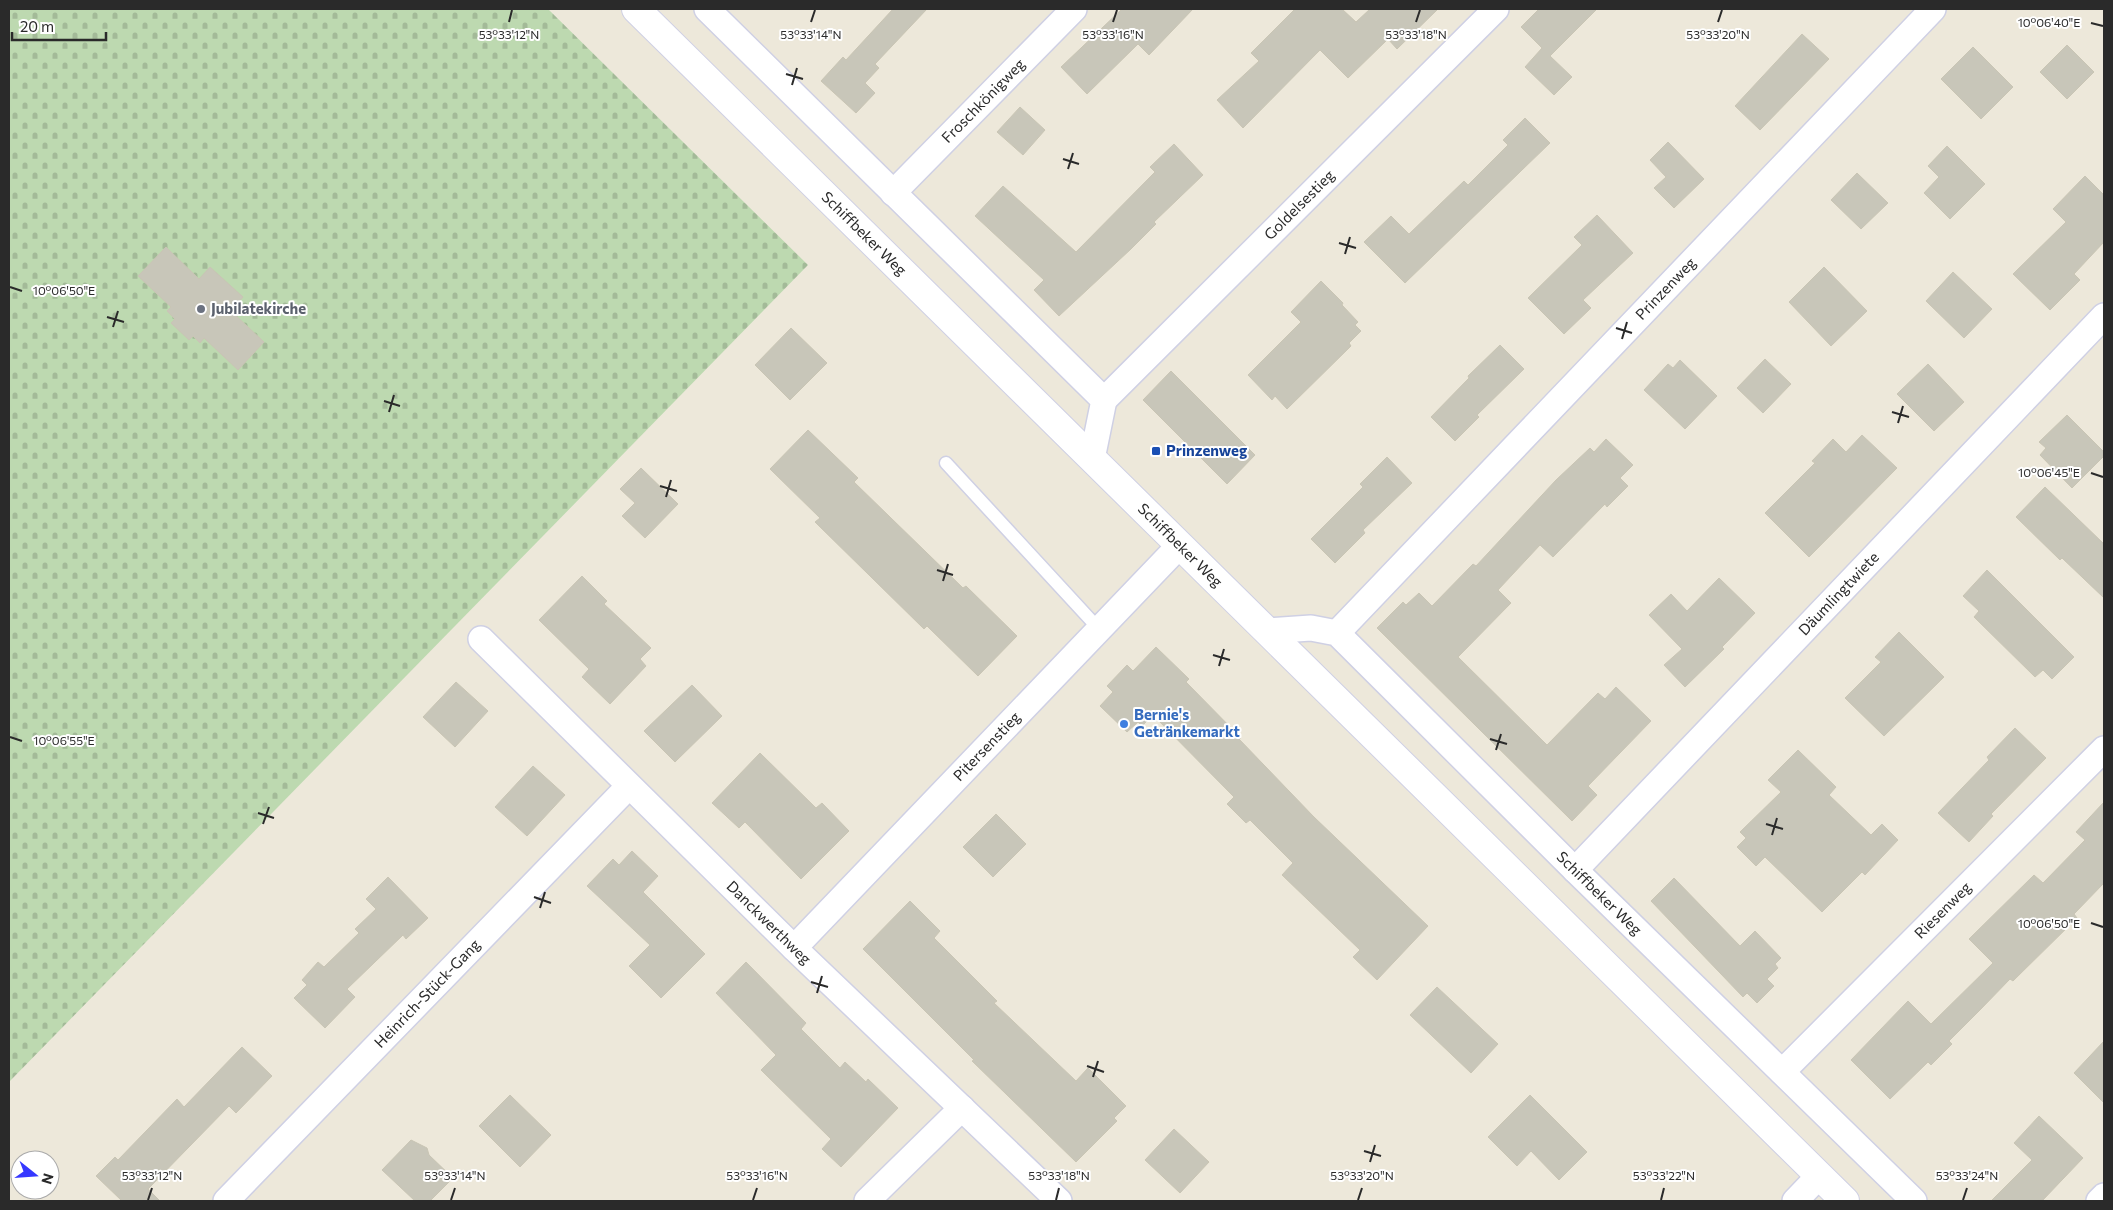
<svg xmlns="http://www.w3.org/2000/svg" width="2113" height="1210" font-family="Commissioner,sans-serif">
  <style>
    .cemetery { fill: url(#cemetery-stones) }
    .building { fill: #c8c6b9; stroke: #c9c5b4 }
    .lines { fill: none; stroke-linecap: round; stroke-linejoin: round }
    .service-casing { stroke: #cfd0e4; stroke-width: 15 }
    .minor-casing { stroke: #cfd0e4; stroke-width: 28 }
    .secondary-casing { stroke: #cfd0e4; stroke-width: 30 }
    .service { stroke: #fff; stroke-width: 12 }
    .minor { stroke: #fff; stroke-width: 25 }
    .secondary { stroke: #fff; stroke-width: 28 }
    .ticks { fill: none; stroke: #2a2a2a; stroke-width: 2 }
    .worship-dot { fill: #6b7280; stroke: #fff; stroke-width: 2 }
    .transit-dot { fill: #1a4fb4; stroke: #fff; stroke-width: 2 }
    .shop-dot { fill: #3f7fe0; stroke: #fff; stroke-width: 2 }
    .labels { text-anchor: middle; stroke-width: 4; stroke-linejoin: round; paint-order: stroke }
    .street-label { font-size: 15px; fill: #2a2a2a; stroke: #fff }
    .worship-label { font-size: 15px; font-weight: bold; fill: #5b616d; stroke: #fff; text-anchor: start }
    .transit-label { font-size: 15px; font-weight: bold; fill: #164399; stroke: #fff; text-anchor: start }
    .shop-label { font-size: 15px; font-weight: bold; fill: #366cbe; stroke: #fff; text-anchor: start }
    .ticks-label { font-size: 12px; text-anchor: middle; fill: #2a2a2a; stroke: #fff; stroke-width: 4; stroke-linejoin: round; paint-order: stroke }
  </style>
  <defs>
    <pattern id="cemetery-stones" width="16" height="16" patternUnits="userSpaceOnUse" patternTransform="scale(1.25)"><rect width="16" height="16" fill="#bdd9b0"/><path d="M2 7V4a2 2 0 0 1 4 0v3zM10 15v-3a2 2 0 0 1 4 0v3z" fill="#a3ba98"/></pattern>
  </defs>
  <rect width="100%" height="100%" fill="#ede8da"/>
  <path class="cemetery" d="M 9,9 L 548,9 L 808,265 L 9,1082 Z"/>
  <g class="building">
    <path d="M 893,9 L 927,9 L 875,64 L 879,68 L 865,83 L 875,93 L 856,113 L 821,81 L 843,57 L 846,60 Z"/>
    <path d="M 1122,9 L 1193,9 L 1149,55 L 1138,44 L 1087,94 L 1061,67 Z"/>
    <path d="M 1295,9 L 1342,9 L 1356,22 L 1370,9 L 1438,9 L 1397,49 L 1388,39 L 1348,78 L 1320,50 L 1243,128 L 1217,100 L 1259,61 L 1251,53 Z"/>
    <path d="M 1539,9 L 1597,9 L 1550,56 L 1572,77 L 1554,95 L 1525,67 L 1542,48 L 1521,27 Z"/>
    <path d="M 1802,34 L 1829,59 L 1760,130 L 1735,106 Z"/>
    <path d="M 2067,45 L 2094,72 L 2067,99 L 2040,72 Z"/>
    <path d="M 1973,47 L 2013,87 L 1981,119 L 1941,79 Z"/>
    <path d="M 1020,107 L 1045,130 L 1023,155 L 997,132 Z"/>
    <path d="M 1525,118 L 1550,143 L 1405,283 L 1364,242 L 1391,216 L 1409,234 L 1464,181 L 1468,185 L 1508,145 L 1503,140 Z"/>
    <path d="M 1668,142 L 1704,179 L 1674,208 L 1654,188 L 1666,177 L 1650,160 Z"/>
    <path d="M 1174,144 L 1203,175 L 1154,222 L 1156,224 L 1131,249 L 1059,316 L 1034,290 L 1044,280 L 975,216 L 1003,186 L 1076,252 L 1155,172 L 1150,167 Z"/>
    <path d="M 1947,146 L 1985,184 L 1950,219 L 1924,193 L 1939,177 L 1928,166 Z"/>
    <path d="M 1857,173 L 1888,203 L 1861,229 L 1831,200 Z"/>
    <path d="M 2085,176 L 2104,195 L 2104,242 L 2074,274 L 2080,280 L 2050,310 L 2013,274 L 2066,222 L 2053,209 Z"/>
    <path d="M 1597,215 L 1633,253 L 1583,300 L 1591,308 L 1564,334 L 1528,298 L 1582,245 L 1574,237 Z"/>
    <path d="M 166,247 L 199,279 L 210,267 L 243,297 L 231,311 L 264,342 L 238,370 L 204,338 L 200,343 L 193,336 L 189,340 L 171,323 L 175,319 L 167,311 L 171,307 L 138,276 Z"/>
    <path d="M 1824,267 L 1867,311 L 1831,346 L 1789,302 Z"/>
    <path d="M 1953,272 L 1992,309 L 1964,338 L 1926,301 Z"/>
    <path d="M 1321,281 L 1343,303 L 1342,305 L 1358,322 L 1355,325 L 1361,331 L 1349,343 L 1351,346 L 1287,409 L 1275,396 L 1272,400 L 1248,375 L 1301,322 L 1291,312 Z"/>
    <path d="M 791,328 L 827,363 L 790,400 L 755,365 Z"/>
    <path d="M 1500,345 L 1524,369 L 1477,415 L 1479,417 L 1455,441 L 1431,417 L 1469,378 L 1468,376 Z"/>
    <path d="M 1765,359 L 1791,384 L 1763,413 L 1737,388 Z"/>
    <path d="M 1680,360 L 1717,396 L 1685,429 L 1644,390 L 1668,364 L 1673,368 Z"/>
    <path d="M 1928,364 L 1964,402 L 1934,431 L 1897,394 Z"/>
    <path d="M 1171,371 L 1255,455 L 1227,484 L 1143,400 Z"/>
    <path d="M 2067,415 L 2104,452 L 2104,456 L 2072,488 L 2040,455 L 2046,448 L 2039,442 Z"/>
    <path d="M 808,430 L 858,478 L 854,482 L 963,588 L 966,586 L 1017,636 L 978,676 L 927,626 L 924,629 L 815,522 L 820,518 L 770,469 Z"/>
    <path d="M 1862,435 L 1897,468 L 1809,557 L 1765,513 L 1815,463 L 1812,461 L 1833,439 L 1846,452 Z"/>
    <path d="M 1606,439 L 1633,465 L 1620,478 L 1628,486 L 1607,507 L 1605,504 L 1553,557 L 1540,545 L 1498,590 L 1511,603 L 1458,657 L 1547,745 L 1598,693 L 1605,699 L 1616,687 L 1651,721 L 1588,786 L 1597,795 L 1572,821 L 1377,628 L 1403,602 L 1406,605 L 1419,593 L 1432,606 L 1473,564 L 1476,566 L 1556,480 L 1590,448 L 1594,452 Z"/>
    <path d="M 1387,457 L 1412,483 L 1363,530 L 1365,533 L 1335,563 L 1311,539 L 1363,487 L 1360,484 Z"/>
    <path d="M 641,468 L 678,504 L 645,538 L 622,516 L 635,503 L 620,489 Z"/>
    <path d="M 2045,487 L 2104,544 L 2104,598 L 2062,558 L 2060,560 L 2016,517 Z"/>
    <path d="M 1987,570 L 2074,657 L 2052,679 L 2043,670 L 2035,677 L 1974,617 L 1979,611 L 1963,596 Z"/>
    <path d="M 582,576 L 607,601 L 604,604 L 651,648 L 640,659 L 646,666 L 610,704 L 582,677 L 589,669 L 539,620 Z"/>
    <path d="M 1719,578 L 1755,613 L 1722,647 L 1724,649 L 1685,687 L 1664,665 L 1682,649 L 1649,615 L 1671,594 L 1687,611 Z"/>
    <path d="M 1899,632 L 1944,677 L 1884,736 L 1845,698 L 1881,662 L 1875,657 Z"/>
    <path d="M 1156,647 L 1189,679 L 1186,682 L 1241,738 L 1239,739 L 1314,817 L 1428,926 L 1377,980 L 1353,957 L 1360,950 L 1282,875 L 1293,863 L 1250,820 L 1246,823 L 1227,804 L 1234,797 L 1153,715 L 1142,726 L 1138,722 L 1127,732 L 1100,706 L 1113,692 L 1107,686 L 1127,665 L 1133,671 Z"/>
    <path d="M 456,682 L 488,711 L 455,747 L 423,717 Z"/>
    <path d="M 692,685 L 722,716 L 675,762 L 644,731 Z"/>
    <path d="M 2015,728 L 2046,758 L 1991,814 L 1993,816 L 1969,842 L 1938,813 L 1989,760 L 1987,757 Z"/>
    <path d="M 1798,750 L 1836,787 L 1829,795 L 1871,835 L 1882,824 L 1898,840 L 1865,875 L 1862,872 L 1822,912 L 1765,857 L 1756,866 L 1737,847 L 1746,838 L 1740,832 L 1781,792 L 1768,780 Z"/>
    <path d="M 760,753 L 816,808 L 822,803 L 849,831 L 801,879 L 745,822 L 739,828 L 712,803 Z"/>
    <path d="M 533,766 L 565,795 L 527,836 L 495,807 Z"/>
    <path d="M 2104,802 L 2104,883 L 2074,914 L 2077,918 L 2013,981 L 2010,979 L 1980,1010 L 1949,1041 L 1952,1044 L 1931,1065 L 1928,1062 L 1890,1099 L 1851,1060 L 1908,1001 L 1931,1024 L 1993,963 L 1969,939 L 2034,875 L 2043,883 L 2085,840 L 2076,832 Z"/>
    <path d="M 996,814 L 1026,844 L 993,877 L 963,847 Z"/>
    <path d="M 632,851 L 658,876 L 643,892 L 705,954 L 661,998 L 629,966 L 650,945 L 587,886 L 613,859 L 619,865 Z"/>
    <path d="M 388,877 L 428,918 L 406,939 L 403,935 L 347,989 L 355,997 L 325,1028 L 294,998 L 307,985 L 302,980 L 318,962 L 324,967 L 359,933 L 355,929 L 376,909 L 366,899 Z"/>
    <path d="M 1674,878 L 1740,946 L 1755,931 L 1781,958 L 1775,964 L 1778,968 L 1767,979 L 1774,986 L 1757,1003 L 1747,993 L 1743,997 L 1651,901 Z"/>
    <path d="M 910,901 L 940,931 L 934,938 L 997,1001 L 994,1003 L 1076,1081 L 1088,1068 L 1126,1106 L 1114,1118 L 1117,1121 L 1076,1162 L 972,1061 L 974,1060 L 863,949 Z"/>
    <path d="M 746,962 L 806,1023 L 801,1029 L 840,1068 L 845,1062 L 866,1082 L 868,1079 L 898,1108 L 841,1167 L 822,1149 L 831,1139 L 761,1070 L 776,1055 L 716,993 Z"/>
    <path d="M 1437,987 L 1498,1044 L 1471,1073 L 1410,1015 Z"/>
    <path d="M 2104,1041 L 2104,1103 L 2074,1073 Z"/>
    <path d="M 242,1047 L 272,1076 L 236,1113 L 229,1106 L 148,1189 L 160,1201 L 122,1201 L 96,1176 L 115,1157 L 118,1160 L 177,1099 L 184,1107 Z"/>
    <path d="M 510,1095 L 551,1135 L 520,1167 L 479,1126 Z"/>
    <path d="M 1530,1095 L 1587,1152 L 1559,1180 L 1531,1151 L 1517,1166 L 1488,1137 Z"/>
    <path d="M 2039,1116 L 2083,1158 L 2042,1201 L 1991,1201 L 2032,1160 L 2014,1143 Z"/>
    <path d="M 1174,1129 L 1209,1162 L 1180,1193 L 1145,1160 Z"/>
    <path d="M 411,1140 L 427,1148 L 429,1155 L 453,1178 L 430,1201 L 415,1201 L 382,1170 Z"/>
  </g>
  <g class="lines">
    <defs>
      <path id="service" d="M 946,463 L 1099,629"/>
      <g id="minor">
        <path d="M 707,9 L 1104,400 L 1092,459"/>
        <path id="s1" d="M 893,193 L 1074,9"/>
        <path id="s2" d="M 1104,400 L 1496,9"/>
        <path id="s3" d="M 1267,631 L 1311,628 L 1337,633 L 1575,870 L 1914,1201"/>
        <path id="s4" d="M 1337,633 L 1933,9"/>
        <path id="s5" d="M 481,639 L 794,948 L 1059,1201"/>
        <path id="s6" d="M 1575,870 L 2104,316"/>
        <path id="s7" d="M 794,948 L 1180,545"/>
        <path id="s8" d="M 1782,1072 L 2104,749"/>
        <path id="s9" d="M 226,1201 L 629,786"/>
        <path d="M 867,1201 L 962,1108"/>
        <path d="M 1795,1201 L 1819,1176"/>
        <path d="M 2099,1201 L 2104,1196"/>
      </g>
      <g id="secondary">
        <path id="s10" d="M 636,9 L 1845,1201"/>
      </g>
    </defs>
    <use href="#service" class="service-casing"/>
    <use href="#minor" class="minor-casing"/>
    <use href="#secondary" class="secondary-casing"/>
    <use href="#service" class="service"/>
    <use href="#minor" class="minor"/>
    <use href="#secondary" class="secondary"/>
  </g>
  <path class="ticks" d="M 509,22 L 512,10M 811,22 L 815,10M 1113,22 L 1117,10M 1416,22 L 1420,10M 1718,22 L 1722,10M 2091,23 L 2103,26M 786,74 L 803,79M 792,85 L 797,68M 1063,159 L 1079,164M 1068,169 L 1073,153M 1339,243 L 1356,248M 1345,254 L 1350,237M 10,287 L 22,291M 107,317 L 124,322M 113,327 L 118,311M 1616,328 L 1632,333M 1622,339 L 1627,322M 384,401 L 400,406M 389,412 L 394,395M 1892,412 L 1909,417M 1898,423 L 1903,406M 2091,473 L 2103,477M 660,486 L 677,491M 666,497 L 671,480M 937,570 L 953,575M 943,581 L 948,564M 1213,655 L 1230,660M 1219,666 L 1224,649M 10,737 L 22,741M 1490,739 L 1507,744M 1496,750 L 1501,734M 258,813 L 274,818M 263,824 L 269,807M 1766,824 L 1783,829M 1772,835 L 1777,818M 534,897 L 551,903M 540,908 L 545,892M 2091,923 L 2103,927M 811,982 L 828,987M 817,993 L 822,976M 1087,1066 L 1104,1072M 1093,1077 L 1098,1061M 1364,1151 L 1381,1156M 1370,1162 L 1375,1145M 148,1200 L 152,1188M 451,1200 L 455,1188M 753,1200 L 757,1188M 1056,1200 L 1059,1188M 1358,1200 L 1362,1188M 1661,1200 L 1664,1188M 1963,1200 L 1967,1188"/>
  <circle class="worship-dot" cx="201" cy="309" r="5"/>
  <rect class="transit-dot" x="1151" y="446" width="10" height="10" rx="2.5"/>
  <circle class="shop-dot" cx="1124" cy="724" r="5"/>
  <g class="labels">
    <g class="street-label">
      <text dy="5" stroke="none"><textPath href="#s1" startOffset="129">Froschkönigweg</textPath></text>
      <text dy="5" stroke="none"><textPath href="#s2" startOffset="276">Goldelsestieg</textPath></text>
      <text dy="5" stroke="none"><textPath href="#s10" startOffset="320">Schiffbeker Weg</textPath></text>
      <text dy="5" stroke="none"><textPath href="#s4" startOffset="476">Prinzenweg</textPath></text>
      <text dy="5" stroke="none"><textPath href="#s10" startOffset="764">Schiffbeker Weg</textPath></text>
      <text dy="5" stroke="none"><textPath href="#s6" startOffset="382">Däumlingtwiete</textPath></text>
      <text dy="5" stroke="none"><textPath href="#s7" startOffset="279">Pitersenstieg</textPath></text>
      <text dy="5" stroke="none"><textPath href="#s3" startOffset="440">Schiffbeker Weg</textPath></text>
      <text dy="5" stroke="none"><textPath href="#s8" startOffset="228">Riesenweg</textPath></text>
      <text dy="5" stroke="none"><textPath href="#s5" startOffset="404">Danckwerthweg</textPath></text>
      <text dy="5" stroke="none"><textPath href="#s9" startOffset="289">Heinrich-Stück-Gang</textPath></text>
    </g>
    <g class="worship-label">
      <text x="211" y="314">Jubilatekirche</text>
    </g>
    <g class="transit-label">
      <text x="1166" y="456">Prinzenweg</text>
    </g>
    <g class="shop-label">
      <text x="1134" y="720">Bernie's<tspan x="1134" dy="17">Getränkemarkt</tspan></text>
    </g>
  </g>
  <g class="ticks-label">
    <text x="2049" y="27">10°06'40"E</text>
    <text x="509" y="39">53°33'12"N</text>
    <text x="811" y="39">53°33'14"N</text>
    <text x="1113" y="39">53°33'16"N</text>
    <text x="1416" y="39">53°33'18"N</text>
    <text x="1718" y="39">53°33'20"N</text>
    <text x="64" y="295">10°06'50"E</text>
    <text x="2049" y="477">10°06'45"E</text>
    <text x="64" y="745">10°06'55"E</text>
    <text x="2049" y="928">10°06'50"E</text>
    <text x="152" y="1180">53°33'12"N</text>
    <text x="455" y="1180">53°33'14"N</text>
    <text x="757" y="1180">53°33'16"N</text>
    <text x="1059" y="1180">53°33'18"N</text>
    <text x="1362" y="1180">53°33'20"N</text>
    <text x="1664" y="1180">53°33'22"N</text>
    <text x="1967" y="1180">53°33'24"N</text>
  </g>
  <rect width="2113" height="1210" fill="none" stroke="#2a2a2a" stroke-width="20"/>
  <g transform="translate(35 1175) rotate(107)"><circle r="24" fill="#ffffff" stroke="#aaaaaa"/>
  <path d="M0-4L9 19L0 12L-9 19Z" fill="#3638ff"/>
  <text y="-8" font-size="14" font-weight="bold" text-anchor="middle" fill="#2a2a2a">N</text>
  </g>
  <path d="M12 32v8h94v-8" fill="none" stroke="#2a2a2a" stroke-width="2.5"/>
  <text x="20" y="32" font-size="15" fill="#2a2a2a" stroke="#ffffff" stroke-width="4" paint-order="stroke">20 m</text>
</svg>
